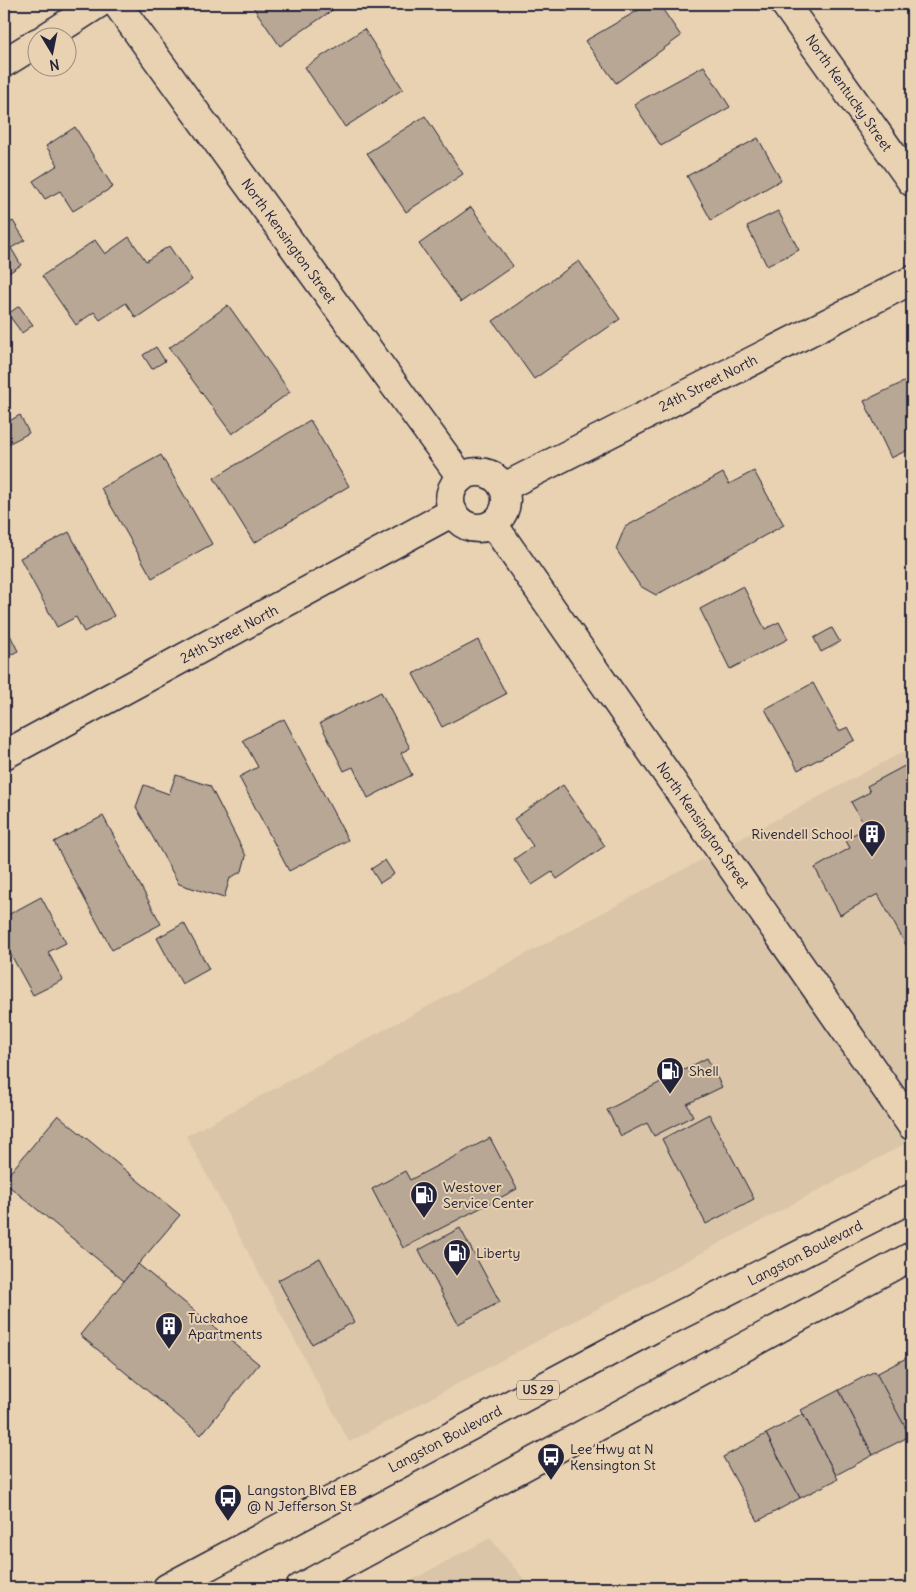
<svg xmlns="http://www.w3.org/2000/svg" width="916" height="1592" font-family="Delius,sans-serif">
  <style>
    .built { fill: #dac5a9 }
    .building { fill: #b7a794; stroke: #22223b }
    .lines { fill: none; stroke-linecap: round; stroke-linejoin: round }
    .minor-casing { stroke: #22223b; stroke-width: 31 }
    .primary-casing { stroke: #22223b; stroke-width: 31 }
    .minor { stroke: #e9d2b2; stroke-width: 28 }
    .primary { stroke: #e9d2b2; stroke-width: 28 }
    .labels { text-anchor: middle; stroke-width: 4; stroke-linejoin: round; paint-order: stroke }
    .shield { fill: #e9d2b2; stroke: #5e575f; stroke-width: 1 }
    .shield-label { font-size: 12px; font-weight: bold; fill: #22223b }
    .street-label { font-size: 14px; fill: #22223b; stroke: #e9d2b2 }
    .poi-label { font-size: 14px; fill: #22223b; stroke: #e9d2b2; text-anchor: start }
  </style>
  <rect width="100%" height="100%" fill="#e9d2b2"/>
  <filter id="ink" filterUnits="userSpaceOnUse"><feTurbulence type="fractalNoise" baseFrequency=".02" numOctaves="2"/><feDisplacementMap in="SourceGraphic" scale="10" xChannelSelector="R" yChannelSelector="G"/><feConvolveMatrix kernelMatrix="1 2 1 2 8 2 1 2 1" color-interpolation-filters="sRGB"/></filter>
  <g filter="url(#ink)">
    <g class="built">
      <path d="M 912,747 L 912,1140 L 349,1442 L 186,1136 Z"/>
      <path d="M 490,1538 L 531,1588 L 397,1588 Z"/>
    </g>
    <g class="building">
      <path d="M 251,4 L 331,4 L 334,9 L 280,46 Z"/>
      <path d="M 560,4 L 579,4 L 566,12 Z"/>
      <path d="M 649,4 L 659,4 L 681,36 L 616,83 L 585,41 Z"/>
      <path d="M 364,29 L 403,89 L 345,127 L 305,67 Z"/>
      <path d="M 704,66 L 730,107 L 661,146 L 634,104 Z"/>
      <path d="M 425,116 L 463,174 L 406,212 L 367,153 Z"/>
      <path d="M 75,127 L 113,187 L 73,211 L 60,191 L 45,199 L 33,181 L 58,165 L 46,146 Z"/>
      <path d="M 758,138 L 781,180 L 711,220 L 687,176 Z"/>
      <path d="M 471,207 L 513,266 L 461,302 L 419,244 Z"/>
      <path d="M 778,211 L 799,250 L 767,266 L 747,226 Z"/>
      <path d="M 13,221 L 25,240 L 11,248 L 21,265 L 4,276 L 4,226 Z"/>
      <path d="M 129,237 L 146,261 L 169,246 L 192,280 L 136,318 L 126,303 L 100,320 L 94,312 L 76,325 L 42,276 L 95,240 L 105,254 Z"/>
      <path d="M 579,261 L 620,319 L 534,379 L 493,321 Z"/>
      <path d="M 228,305 L 290,392 L 232,434 L 169,348 Z"/>
      <path d="M 19,306 L 33,325 L 22,333 L 8,314 Z"/>
      <path d="M 156,347 L 165,361 L 152,369 L 143,355 Z"/>
      <path d="M 912,378 L 912,448 L 891,458 L 864,401 Z"/>
      <path d="M 20,415 L 29,433 L 4,446 L 4,424 Z"/>
      <path d="M 310,420 L 349,486 L 254,543 L 214,478 Z"/>
      <path d="M 161,455 L 212,544 L 152,578 L 101,488 Z"/>
      <path d="M 754,471 L 784,525 L 656,595 L 640,586 L 616,549 L 625,527 L 723,473 L 729,484 Z"/>
      <path d="M 69,532 L 114,616 L 84,632 L 76,617 L 57,627 L 20,558 Z"/>
      <path d="M 743,586 L 765,629 L 779,622 L 788,639 L 730,669 L 700,609 Z"/>
      <path d="M 4,623 L 18,651 L 4,658 Z"/>
      <path d="M 832,628 L 840,642 L 821,652 L 814,638 Z"/>
      <path d="M 478,640 L 506,694 L 442,727 L 413,674 Z"/>
      <path d="M 813,683 L 839,731 L 848,727 L 855,740 L 798,770 L 765,709 Z"/>
      <path d="M 381,692 L 410,748 L 401,753 L 412,775 L 368,798 L 353,767 L 344,771 L 320,723 Z"/>
      <path d="M 284,719 L 348,840 L 289,871 L 239,777 L 258,767 L 243,740 Z"/>
      <path d="M 912,762 L 912,956 L 878,894 L 840,915 L 815,868 L 850,848 L 845,839 L 866,828 L 851,802 L 870,792 L 867,786 Z"/>
      <path d="M 176,775 L 210,786 L 246,856 L 242,871 L 230,878 L 224,898 L 179,884 L 136,807 L 144,785 L 169,794 Z"/>
      <path d="M 563,785 L 605,846 L 557,879 L 552,872 L 532,885 L 514,859 L 533,846 L 514,819 Z"/>
      <path d="M 103,816 L 161,924 L 112,950 L 54,842 Z"/>
      <path d="M 385,860 L 394,874 L 380,883 L 371,869 Z"/>
      <path d="M 41,897 L 66,943 L 48,952 L 63,980 L 33,995 L 4,942 L 4,917 Z"/>
      <path d="M 184,923 L 209,969 L 182,984 L 157,938 Z"/>
      <path d="M 707,1058 L 722,1087 L 687,1104 L 693,1116 L 654,1136 L 647,1123 L 621,1136 L 607,1110 Z"/>
      <path d="M 709,1114 L 754,1199 L 706,1224 L 662,1139 Z"/>
      <path d="M 58,1115 L 180,1215 L 124,1281 L 4,1182 L 4,1180 Z"/>
      <path d="M 490,1138 L 517,1189 L 403,1248 L 372,1189 L 405,1171 L 410,1180 Z"/>
      <path d="M 460,1228 L 500,1302 L 458,1324 L 419,1250 Z"/>
      <path d="M 320,1258 L 354,1322 L 312,1344 L 278,1280 Z"/>
      <path d="M 138,1264 L 259,1364 L 201,1435 L 80,1335 Z"/>
      <path d="M 912,1355 L 912,1439 L 911,1440 L 876,1374 Z"/>
      <path d="M 875,1371 L 910,1436 L 873,1455 L 839,1390 Z"/>
      <path d="M 839,1390 L 873,1455 L 836,1475 L 801,1410 Z"/>
      <path d="M 803,1414 L 838,1479 L 800,1498 L 766,1434 Z"/>
      <path d="M 766,1434 L 800,1498 L 758,1521 L 723,1457 Z"/>
    </g>
    <g class="lines">
      <defs>
        <g id="minor">
          <path d="M 117,4 L 461,477"/>
          <path d="M 785,4 L 912,182"/>
          <path d="M 45,38 L 98,4"/>
          <path d="M 4,63 L 38,42"/>
          <circle cx="478" cy="500" r="28"/>
          <path d="M 504,487 L 912,280"/>
          <path d="M 493,524 L 912,1126"/>
          <path d="M 4,755 L 453,512"/>
        </g>
        <g id="primary">
          <path d="M 167,1588 L 652,1329 L 912,1198"/>
          <path d="M 300,1588 L 912,1256"/>
        </g>
      </defs>
      <use href="#minor" class="minor-casing"/>
      <use href="#primary" class="primary-casing"/>
      <use href="#minor" class="minor"/>
      <use href="#primary" class="primary"/>
    </g>
  </g>
  <defs>
    <symbol id="building-pin" viewBox="-11 -11 22 30"><path d="M0 17L-7.5 6A9.5 9.5 0 1 1 7.5 6Z" fill="#22223b" stroke="#e9d2b2"/><path d="M-4-6H4V6H1V3H-1V6H-4ZM-2.5-4.3h1.7v1.8h-1.7ZM.8-4.3h1.7v1.8H.8ZM-2.5-1h1.7V.8h-1.7ZM.8-1h1.7V.8H.8Z" fill="#fff"/></symbol>
    <symbol id="fuel-pin" viewBox="-11 -11 22 30"><path d="M0 17L-7.5 6A9.5 9.5 0 1 1 7.5 6Z" fill="#22223b" stroke="#e9d2b2"/><path d="M-5.5-6h7V0h2V4h1.3V-2.5L3-4.5l.8-.8L6-3V5H2.5V1h-1V6h-7ZM-4.2-4.7v3.2H.2V-4.7Z" fill="#fff"/></symbol>
    <symbol id="bus-pin" viewBox="-11 -11 22 30"><path d="M0 17L-7.5 6A9.5 9.5 0 1 1 7.5 6Z" fill="#22223b" stroke="#e9d2b2"/><path d="M-5-6H5V4H4V6H2V4H-2V6H-4V4H-5ZM-3.5-4V0h7V-4ZM-3.5 1.2v1.5H-2V1.2ZM2 1.2v1.5H3.5V1.2Z" fill="#fff"/></symbol>
  </defs>
  <g fill-rule="evenodd">
    <use href="#building-pin" x="856" y="818" width="32" height="43"/>
    <use href="#fuel-pin" x="654" y="1055" width="32" height="43"/>
    <use href="#fuel-pin" x="408" y="1179" width="32" height="43"/>
    <use href="#fuel-pin" x="441" y="1237" width="32" height="43"/>
    <use href="#building-pin" x="153" y="1310" width="32" height="43"/>
    <use href="#bus-pin" x="535" y="1441" width="32" height="43"/>
    <use href="#bus-pin" x="212" y="1482" width="32" height="43"/>
  </g>
  <g class="labels">
    <rect class="shield" x="517" y="1380.5" width="42" height="19" rx="4"/>
    <g class="shield-label">
      <text x="538" y="1394">US 29</text>
    </g>
    <g class="street-label">
      <text transform="translate(849 93) rotate(55)" y="5">North Kentucky Street</text>
      <text transform="translate(289 241) rotate(54)" y="5">North Kensington Street</text>
      <text transform="translate(708 383) rotate(-27)" y="5">24th Street North</text>
      <text transform="translate(229 634) rotate(-28)" y="5">24th Street North</text>
      <text transform="translate(703 825) rotate(55)" y="5">North Kensington Street</text>
      <text transform="translate(805 1253) rotate(-27)" y="5">Langston Boulevard</text>
      <text transform="translate(445 1439) rotate(-28)" y="5">Langston Boulevard</text>
    </g>
    <g class="poi-label">
      <text x="853" y="839" text-anchor="end">Rivendell School</text>
      <text x="689" y="1076">Shell</text>
      <text x="443" y="1192">Westover<tspan x="443" dy="16">Service Center</tspan></text>
      <text x="476" y="1258">Liberty</text>
      <text x="188" y="1323">Tuckahoe<tspan x="188" dy="16">Apartments</tspan></text>
      <text x="570" y="1454">Lee Hwy at N<tspan x="570" dy="16">Kensington St</tspan></text>
      <text x="247" y="1495">Langston Blvd EB<tspan x="247" dy="16">@ N Jefferson St</tspan></text>
    </g>
  </g>
  <rect width="916" height="1592" fill="none" stroke="#e9d2b2" stroke-width="20"/>
  <rect x="10" y="10" width="896" height="1572" fill="none" stroke="#22223b" stroke-width="2" filter="url(#ink)"/>
  <g transform="translate(52 52) rotate(170)"><circle r="24" fill="#e9d2b2" stroke="#998c82"/>
  <path d="M0-4L9 19L0 12L-9 19Z" fill="#22223b"/>
  <text y="-8" font-size="14" font-weight="bold" text-anchor="middle" fill="#22223b">N</text>
  </g>
</svg>
